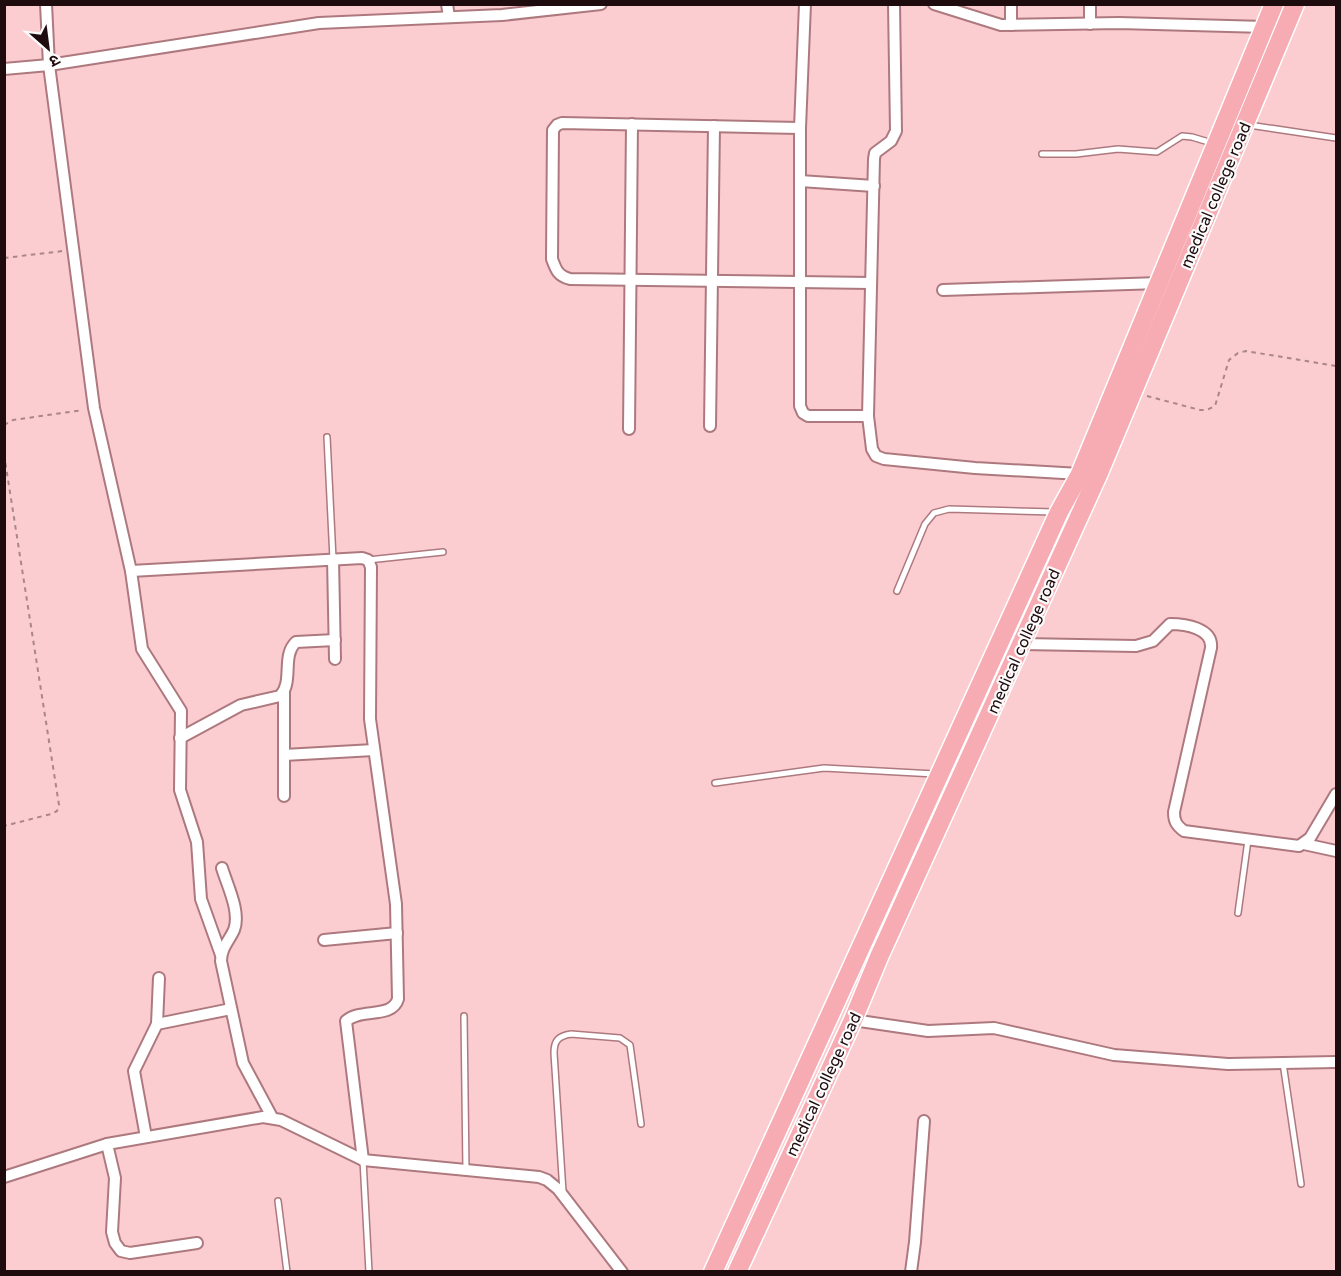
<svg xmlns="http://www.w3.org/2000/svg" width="1341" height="1276" font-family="'Varela Round','Noto Sans Devanagari',sans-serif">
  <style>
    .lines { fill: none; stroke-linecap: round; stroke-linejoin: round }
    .service-casing { stroke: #ad797e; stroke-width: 8 }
    .minor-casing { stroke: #ad797e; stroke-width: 14 }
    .trunk-casing { stroke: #fff; stroke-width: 21 }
    .path { stroke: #aa8689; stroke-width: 2; stroke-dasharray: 4.5 4.5; stroke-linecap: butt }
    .service { stroke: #fff; stroke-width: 5 }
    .minor { stroke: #fff; stroke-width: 10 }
    .trunk { stroke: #f7abb3; stroke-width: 18 }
    .labels { text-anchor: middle; stroke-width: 4.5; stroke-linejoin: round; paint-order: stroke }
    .street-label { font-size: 16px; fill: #1e0b0e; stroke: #fbfbfb }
  </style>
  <rect width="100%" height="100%" fill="#fbcdd0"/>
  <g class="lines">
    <defs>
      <g id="service">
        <path d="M 1249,125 L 1336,138"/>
        <path d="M 1042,154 L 1076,154 L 1118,149 L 1157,152 L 1182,136 L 1192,137 L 1212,143"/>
        <path d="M 327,437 L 333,559"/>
        <path d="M 368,560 L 443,552"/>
        <path d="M 897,591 L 925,524 L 934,513 L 949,509 L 1054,512"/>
        <path d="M 715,783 L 824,768 L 935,774"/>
        <path d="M 1238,913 L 1248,840"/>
        <path d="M 464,1016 L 466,1170"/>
        <path d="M 1283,1063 L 1301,1184"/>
        <path d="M 363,1160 L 369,1272"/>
        <path d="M 563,1192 L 554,1053 C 554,1041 558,1036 571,1034 L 620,1038 L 630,1045 L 641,1124"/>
        <path d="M 278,1201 L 287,1272"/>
      </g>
      <g id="minor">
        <path d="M 46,4 L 49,65 L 94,408 L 131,571 L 142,649 L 181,711 L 180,790 L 197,842 L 201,899 L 221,955"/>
        <path d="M 447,4 L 449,17"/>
        <path d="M 805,4 L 800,128 L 800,406 L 803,413 L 808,416 L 868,416"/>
        <path d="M 894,4 L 896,131 L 891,141 L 875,153 L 874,159 L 868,416 L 872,449 L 876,456 L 884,459 L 975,468 L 1080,474"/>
        <path d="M 934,4 L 1001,25 L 1119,23 L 1265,27"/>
        <path d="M 1011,4 L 1011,25"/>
        <path d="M 1090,4 L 1090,24"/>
        <path d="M 4,69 L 49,65 L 319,23 L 502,15 L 601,4"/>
        <path d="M 800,128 L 562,123 L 557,125 L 553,130 L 552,259 C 556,270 558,276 570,279 L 871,283"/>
        <path d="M 800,181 L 874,186"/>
        <path d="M 943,290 L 1159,283"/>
        <path d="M 710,426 L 714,126"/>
        <path d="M 629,429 L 632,124"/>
        <path d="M 333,559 L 335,659"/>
        <path d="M 131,571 L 362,558 L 368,560 L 371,567 L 370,719 L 396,904 L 398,999 C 392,1019 360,1008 346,1021 L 363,1160"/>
        <path d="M 1022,644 L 1136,646 L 1153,641 L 1170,624 C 1185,624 1213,628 1211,648 L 1174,812 C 1174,821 1176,825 1184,831 L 1299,846 L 1310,838 L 1336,794"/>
        <path d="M 284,693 L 284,796"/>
        <path d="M 180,738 L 241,705 L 280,696 C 294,682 281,656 296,642 L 335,640"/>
        <path d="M 284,755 L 374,750"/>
        <path d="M 1304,844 L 1336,851"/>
        <path d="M 222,868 C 227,885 241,912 234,930 C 229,941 221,948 221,961 L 243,1063 L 272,1117"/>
        <path d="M 324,940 L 397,933"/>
        <path d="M 853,1020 L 928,1031 L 994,1028 L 1114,1055 L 1228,1064 L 1336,1062"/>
        <path d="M 157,1024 L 231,1009"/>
        <path d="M 146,1137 L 134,1071 L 157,1024 L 159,978"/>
        <path d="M 107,1144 L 115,1178 L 112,1232 L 115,1243 L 121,1251 L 130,1253 L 197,1243"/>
        <path d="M 4,1177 L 107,1144 L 263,1117 L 281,1120 L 363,1160 L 539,1177 L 547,1180 L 558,1189 L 622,1272"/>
        <path d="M 911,1272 L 915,1242 L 924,1121"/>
      </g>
      <g id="trunk">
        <path d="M 713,1272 L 1059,512 L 1080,474 L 1274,4"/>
        <path d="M 737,1272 L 853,1020 L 879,957 L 1098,475 L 1295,4"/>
      </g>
    </defs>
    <use href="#service" class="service-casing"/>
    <use href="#minor" class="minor-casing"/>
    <use href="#trunk" class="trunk-casing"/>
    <g class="path">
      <path d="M 4,258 L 63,251"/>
      <path d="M 1147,396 L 1200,410 L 1207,410 L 1215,406 L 1229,360 L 1238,353 L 1246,351 L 1336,366"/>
      <path d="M 4,425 L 13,420 L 83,410"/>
      <path d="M 4,454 L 59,805 L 57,811 L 51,814 L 4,826"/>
    </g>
    <use href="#service" class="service"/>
    <use href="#minor" class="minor"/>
    <use href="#trunk" class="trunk"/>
  </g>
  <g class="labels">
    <g class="street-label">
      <text transform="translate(1215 195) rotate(-67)" y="6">medical college road</text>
      <text transform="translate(1023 641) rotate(-66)" y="6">medical college road</text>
      <text transform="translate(823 1084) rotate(-65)" y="6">medical college road</text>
    </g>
  </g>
  <rect width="1341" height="1276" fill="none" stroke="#1e0b0e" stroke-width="12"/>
  <g transform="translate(48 48) rotate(152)" stroke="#fbfbfb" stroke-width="4.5" paint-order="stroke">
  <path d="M0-4.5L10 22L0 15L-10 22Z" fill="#1e0b0e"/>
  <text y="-9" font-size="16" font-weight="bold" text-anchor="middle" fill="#1e0b0e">उ</text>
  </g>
</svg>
